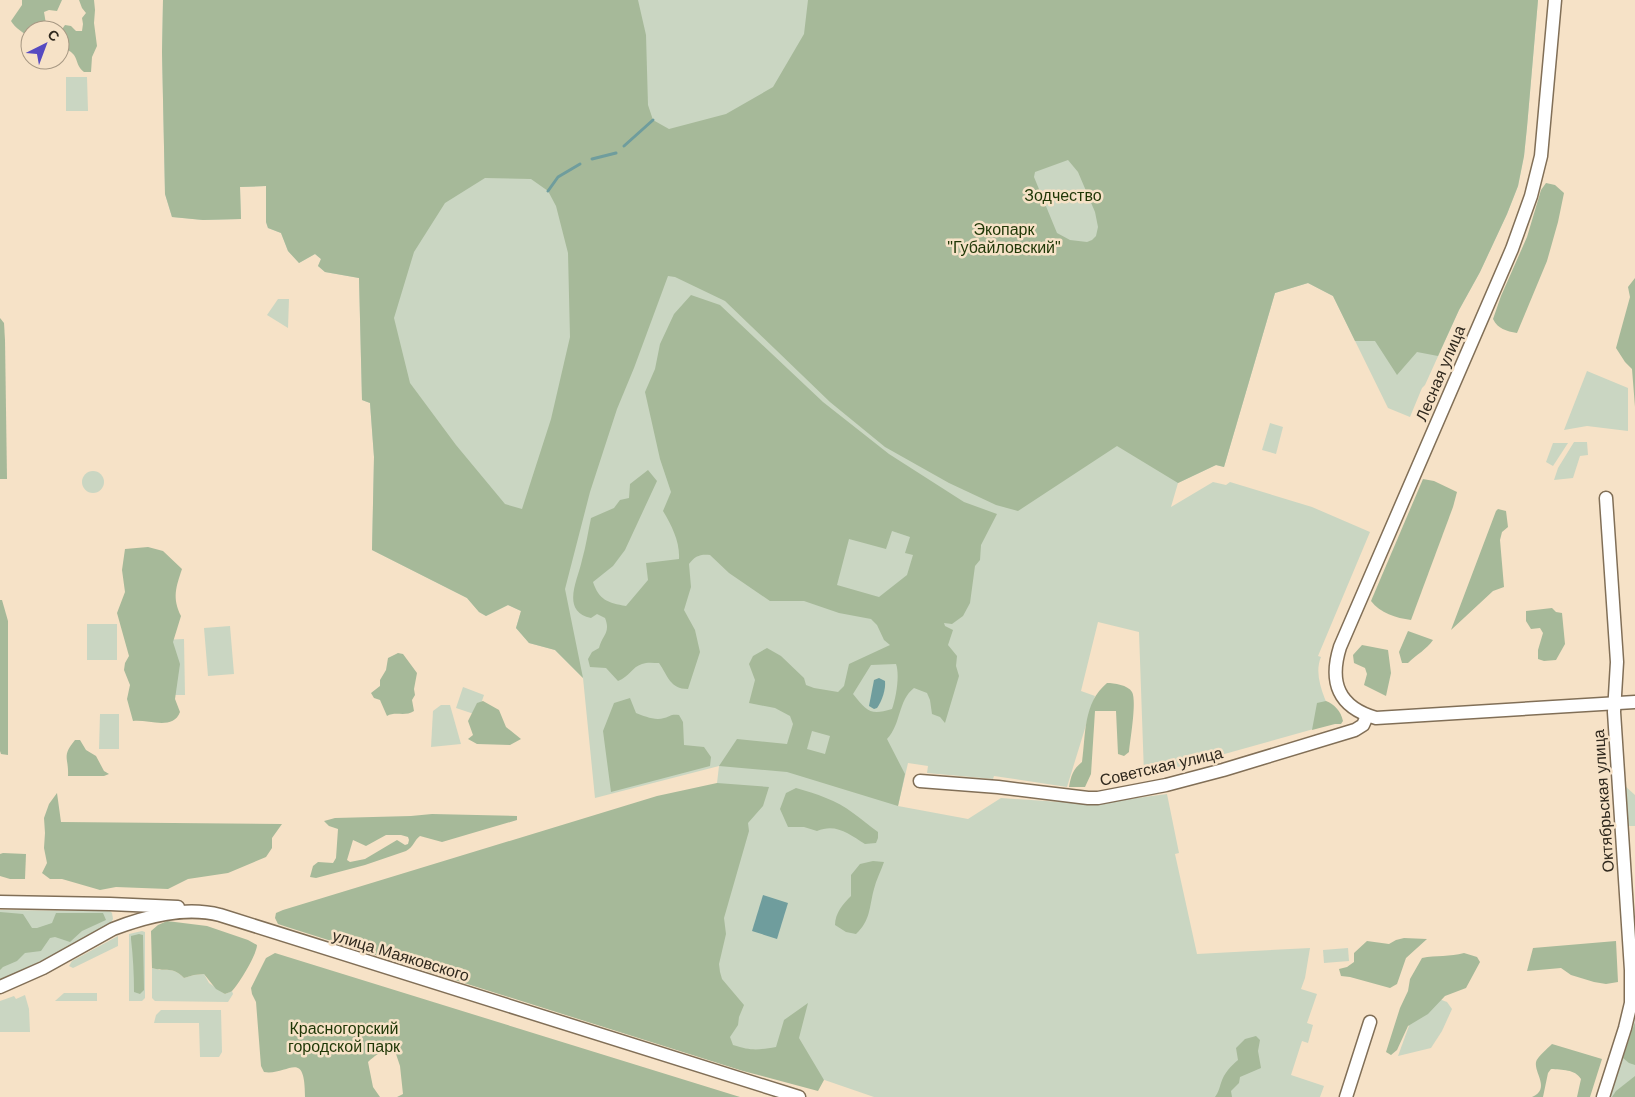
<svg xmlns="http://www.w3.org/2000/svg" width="1635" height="1097" font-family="Arial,sans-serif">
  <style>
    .green { fill: #cad6c2 }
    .forest { fill: #a6b999; fill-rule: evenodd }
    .water { fill: #6f9d9d }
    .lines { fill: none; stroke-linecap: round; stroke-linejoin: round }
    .stream { stroke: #6f9d9d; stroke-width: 3 }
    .minor-casing { stroke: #816f57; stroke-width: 15 }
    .minor { stroke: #fff; stroke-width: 12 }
    .labels { text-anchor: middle; stroke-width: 5; stroke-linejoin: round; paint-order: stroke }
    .park-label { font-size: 16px; fill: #1f3706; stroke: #f6e2c7 }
    .street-label { font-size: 16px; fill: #30291e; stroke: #f6e2c7 }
  </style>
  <rect width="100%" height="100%" fill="#f6e2c7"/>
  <g class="green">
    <path d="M 163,0 L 1538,0 L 1527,127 L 1524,156 L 1518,186 L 1507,214 L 1480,272 L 1459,310 L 1425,385 L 1422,388 L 1410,417 L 1388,408 L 1333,296 L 1308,283 L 1275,293 L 1224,467 L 1216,465 L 1178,483 L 1171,507 L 1213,482 L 1226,485 L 1230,482 L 1312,507 L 1370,532 L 1318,656 L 1321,657 C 1312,678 1328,704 1335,723 L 1160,772 L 1144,774 L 1139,632 L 1098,622 L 1081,691 L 1095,696 L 1067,787 L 994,776 L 993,779 L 927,773 L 928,766 L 908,763 L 898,806 L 968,819 L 1001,798 L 1091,804 L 1167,794 L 1179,853 L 1175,854 L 1197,954 L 1310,948 L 1305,978 L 1301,989 L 1317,994 L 1307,1023 L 1313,1025 L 1308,1043 L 1302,1041 L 1291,1075 L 1324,1086 L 1320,1097 L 874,1097 L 650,1020 L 717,783 L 719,766 L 595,798 L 583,678 L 555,650 L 529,643 L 516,628 L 521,611 L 508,605 L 486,616 L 479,612 L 467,598 L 372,550 L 374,457 L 370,403 L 362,400 L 359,278 L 325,272 L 318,266 L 321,259 L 315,254 L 299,263 L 288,251 L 281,233 L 268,228 L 266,222 L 266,186 L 240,187 L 241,219 L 203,220 L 172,217 L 165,194 L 162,52 Z"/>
    <path d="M 66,77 L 87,77 L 88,111 L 66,111 Z"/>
    <path d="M 278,299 L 289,299 L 288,328 L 267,315 Z"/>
    <path d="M 1587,371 L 1628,388 L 1628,431 L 1587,426 L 1564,430 Z"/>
    <path d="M 1270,423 L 1283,427 L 1276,454 L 1262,450 Z"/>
    <path d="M 1574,442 L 1587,442 L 1588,455 L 1580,456 L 1573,478 L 1554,480 L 1558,468 Z"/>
    <path d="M 1553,443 L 1568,443 L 1553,466 L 1546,462 Z"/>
    <circle cx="93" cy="482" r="11"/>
    <rect x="87" y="624" width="30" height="36"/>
    <path d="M 230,626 L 234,674 L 208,676 L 204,628 Z"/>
    <path d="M 184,639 L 185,695 L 163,695 L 162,640 Z"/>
    <path d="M 463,687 L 484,695 L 477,715 L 456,708 Z"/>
    <path d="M 441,705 L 450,705 L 461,744 L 431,747 L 433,711 Z"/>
    <path d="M 100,714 L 119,714 L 119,749 L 99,749 Z"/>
    <path d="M 1625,786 L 1635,795 L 1635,826 L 1627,826 Z"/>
    <path d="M 0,910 L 110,911 L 112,913 L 113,919 L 110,924 L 24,970 L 0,980 Z"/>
    <path d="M 142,931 L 145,932 L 145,998 L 142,1001 L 129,1001 L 129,934 Z"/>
    <path d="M 118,936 L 118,946 L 73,968 L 69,966 L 72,961 Z"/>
    <path d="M 1348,948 L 1349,961 L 1324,963 L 1323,950 Z"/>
    <path d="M 152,968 C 168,973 171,965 184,978 L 194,975 L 204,974 L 209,983 L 225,994 L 232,991 L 233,994 L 228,1002 L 155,1001 L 152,998 Z"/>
    <path d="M 64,993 L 97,993 L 97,1001 L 55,1001 Z"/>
    <path d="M 25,995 L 29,1009 L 30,1032 L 0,1032 L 0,1001 L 14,996 L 16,999 Z"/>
    <path d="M 1434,997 L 1447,1002 L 1452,1009 L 1442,1031 L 1431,1048 L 1398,1056 L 1414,1012 Z"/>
    <path d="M 1635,1008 L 1635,1097 L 1608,1097 Z"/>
    <path d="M 161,1010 L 221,1010 L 222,1052 L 219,1057 L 200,1057 L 199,1023 L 154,1023 L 156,1015 Z"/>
  </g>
  <g class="forest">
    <path d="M 22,0 L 62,0 L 57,11 L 49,10 L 44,12 L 47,30 L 30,30 L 30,38 C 24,33 15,28 11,21 L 22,5 Z"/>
    <path d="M 79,0 L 94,0 L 95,10 L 94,23 L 97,46 L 92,57 L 91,72 L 84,72 C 77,67 78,61 74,55 C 71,51 67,50 64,48 C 57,41 60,31 65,25 L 71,26 L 76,31 L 82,31 L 83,24 L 82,18 L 86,13 L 82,8 Z"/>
    <path d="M 163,0 L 638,0 L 646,35 L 648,105 L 653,120 L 669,129 L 726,114 L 773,87 L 804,34 L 808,0 L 1538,0 L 1527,127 L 1524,156 L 1518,186 L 1507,214 L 1480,272 L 1459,310 L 1438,356 L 1417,352 L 1397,375 L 1375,341 L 1355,341 L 1333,296 L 1308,283 L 1275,293 L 1224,467 L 1216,465 L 1178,483 L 1117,446 L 1018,511 L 996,505 L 949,483 L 885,447 L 830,402 L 725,301 L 675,277 L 668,276 L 634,368 L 617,409 L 590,492 L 565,589 L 583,678 L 555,650 L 529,643 L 516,628 L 521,611 L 508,605 L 486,616 L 479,612 L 467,598 L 372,550 L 374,457 L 370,403 L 362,400 L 359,278 L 325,272 L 318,266 L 321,259 L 315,254 L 299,263 L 288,251 L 281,233 L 268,228 L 266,222 L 266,186 L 240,187 L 241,219 L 203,220 L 172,217 L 165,194 L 162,52 ZM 1068,160 L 1078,172 L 1095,212 L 1098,227 L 1096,236 L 1092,240 L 1087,242 L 1070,240 L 1057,233 L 1034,177 L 1035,172 ZM 485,178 L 531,179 L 548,191 L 556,206 L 568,253 L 570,337 L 551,419 L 522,509 L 505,504 L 456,445 L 410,383 L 394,318 L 414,252 L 445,203 Z"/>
    <path d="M 1546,183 L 1555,185 L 1564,193 L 1558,222 L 1547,261 L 1517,333 C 1506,331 1498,329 1493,319 L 1501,296 L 1527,237 L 1541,190 Z"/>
    <path d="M 1635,278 L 1635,407 L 1632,369 L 1625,362 L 1616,348 L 1630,297 L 1628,287 Z"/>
    <path d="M 691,295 L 720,305 L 823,402 L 889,454 L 964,502 L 997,514 L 981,545 L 980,560 L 975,566 L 970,603 L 963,616 L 952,624 L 944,623 L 945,626 L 953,630 L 948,645 L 957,656 L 956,666 L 959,676 L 945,723 L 940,717 L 932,714 L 930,700 L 927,693 L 914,688 C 898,700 901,725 887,739 L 905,774 L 898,806 L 787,772 L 719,766 L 737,739 L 787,744 L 793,724 L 790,716 L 775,708 L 749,703 L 755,680 L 749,664 L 753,656 L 767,648 L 781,656 L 804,678 L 806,685 L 814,688 L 838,692 L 844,686 L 849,664 L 890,645 L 884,640 L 877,625 L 871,619 L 839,613 L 804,601 L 770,601 L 729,573 L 710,555 C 700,554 695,556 689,564 L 691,587 L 684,610 L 695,630 L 700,652 L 688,689 C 670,689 668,676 659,663 C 654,663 647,662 642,664 C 632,667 629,677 618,681 L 606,668 L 590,667 L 588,659 L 592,652 L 599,648 C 602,635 611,633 605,618 L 597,614 L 591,618 C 560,611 578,580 582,560 C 586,546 588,532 591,518 L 614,508 L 620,500 L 629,498 L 630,484 L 648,470 L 657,481 L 625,550 L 613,566 L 593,582 C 599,600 608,603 626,606 L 648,580 L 646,563 L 679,559 C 680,542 672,526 663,511 L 671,492 L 660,459 L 645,392 L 655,369 L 660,344 L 674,314 ZM 892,531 L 910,537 L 905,553 L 913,555 L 907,575 L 879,597 L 837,585 L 849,539 L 886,549 ZM 896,664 C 900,675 896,698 892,709 C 870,716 867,711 853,694 L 871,665 ZM 812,731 L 830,736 L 825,754 L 807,749 Z"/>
    <path d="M 0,318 L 4,323 L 5,340 L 7,479 L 0,479 Z"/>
    <path d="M 1423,479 L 1434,481 L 1457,492 L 1453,507 L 1411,620 C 1396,618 1380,613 1371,601 Z"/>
    <path d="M 1498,509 L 1506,511 L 1508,527 L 1502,532 L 1500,540 L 1504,587 L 1493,591 L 1451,630 L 1496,511 Z"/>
    <path d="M 148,547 L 163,551 L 182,569 C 176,587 172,598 181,616 L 173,642 L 180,664 L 175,699 L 180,712 C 173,731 148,719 133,721 L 127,699 L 130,685 L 124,670 L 125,663 L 129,656 L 117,613 L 125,592 L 122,570 L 125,549 Z"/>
    <path d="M 0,600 L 2,600 L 8,621 L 8,755 L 1,754 L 0,751 Z"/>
    <path d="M 1552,608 L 1556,612 L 1562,613 L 1565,644 L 1556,660 L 1544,661 L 1538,659 L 1538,650 L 1543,633 L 1540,628 L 1531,629 L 1526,621 L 1526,611 Z"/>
    <path d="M 1408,631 L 1433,640 C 1427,649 1416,655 1408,663 L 1402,663 L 1399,652 Z"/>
    <path d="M 1362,645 L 1388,650 L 1391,673 L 1386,696 L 1364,685 L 1367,674 L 1365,668 L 1354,663 L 1353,655 Z"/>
    <path d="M 398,653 L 403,654 L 417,673 L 414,689 L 415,695 L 412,700 L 414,711 C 405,717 395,711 387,716 L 380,700 L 374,698 L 371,693 L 380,686 L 380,680 L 386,670 L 388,658 Z"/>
    <path d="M 1107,683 C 1114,683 1128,685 1132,692 C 1137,701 1130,740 1129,752 L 1124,756 L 1118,754 L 1116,711 L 1095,711 L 1091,774 L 1085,787 L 1069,787 C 1071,776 1073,769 1082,762 C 1086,734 1083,703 1107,683 Z"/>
    <path d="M 630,698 L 636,713 C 644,716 655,721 664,718 C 672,716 670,714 679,715 L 683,722 L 684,745 L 704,747 L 711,757 L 710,766 L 611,792 L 603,731 L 614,703 Z"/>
    <path d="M 483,701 L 499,710 L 506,727 L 521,739 L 510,745 L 477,744 L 468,739 L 473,735 L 468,721 L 477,703 Z"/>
    <path d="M 1326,701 C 1334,704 1341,711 1343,721 L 1341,724 L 1335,724 L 1312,730 L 1317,703 Z"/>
    <path d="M 75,740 L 80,740 L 86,750 L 96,756 L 104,771 L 109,774 L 104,776 L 68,776 C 69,757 61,757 75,740 Z"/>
    <path d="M 717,783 L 769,787 L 763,806 L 748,823 L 749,831 L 724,918 L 726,934 L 719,964 L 720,972 L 722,979 L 744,1005 L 739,1017 L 738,1025 L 730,1037 L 733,1045 C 752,1051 757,1050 776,1047 L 784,1020 L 808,1003 L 799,1038 L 824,1080 L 818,1091 L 743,1071 L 287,927 L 278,924 L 275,918 L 276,913 L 283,910 L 657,796 Z"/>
    <path d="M 796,788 C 816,794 837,800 853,813 C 862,819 869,826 878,832 L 878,838 L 876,843 L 865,844 C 849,834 836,823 817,831 L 804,827 L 788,827 L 780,809 L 786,793 Z"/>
    <path d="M 57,793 L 61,822 L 282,824 L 272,838 L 272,848 L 266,857 L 228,873 L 188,879 L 168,889 L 116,887 L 100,890 L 62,879 L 50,879 L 42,873 L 47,863 L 44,848 L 45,833 L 44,818 L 49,804 Z"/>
    <path d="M 432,814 L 517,816 L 517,820 L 442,842 L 420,836 C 414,840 414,847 406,851 L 365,865 L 316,878 L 310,877 L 313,866 L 318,862 L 333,863 L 336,858 L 338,829 L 329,826 L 324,821 L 335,818 L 411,816 ZM 386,835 L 401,835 L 408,837 L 409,840 L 408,844 L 405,845 L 397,840 L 365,859 L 350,862 L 347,860 L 353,840 L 366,846 Z"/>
    <path d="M 3,853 L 26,854 L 25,879 L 10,879 L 0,876 L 0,854 Z"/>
    <path d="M 873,861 L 884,862 C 881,871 876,880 874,889 C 869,907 871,920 856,934 L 846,932 L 835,925 C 835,913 843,904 851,896 L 851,875 L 860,864 Z"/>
    <path d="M 0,912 L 23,914 L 32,928 L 37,928 L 52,923 L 56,913 L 103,913 L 106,920 L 82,931 L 70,942 L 55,937 L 50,938 L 41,951 L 25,953 L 17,961 L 3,967 L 0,970 Z"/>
    <path d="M 167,921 L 207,926 L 248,940 L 257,945 C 257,954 239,984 232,991 C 231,992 227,993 225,994 L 216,989 L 204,974 L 194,975 L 184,978 C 171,965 168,973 152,968 L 151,931 L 158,925 Z"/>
    <path d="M 139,934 L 143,935 L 144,990 L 140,994 L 134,992 C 134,974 133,956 131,939 L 131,936 Z"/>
    <path d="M 1404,938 L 1427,939 L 1406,958 L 1397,984 L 1390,988 L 1350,977 L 1341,976 L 1339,969 L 1347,967 L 1354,962 L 1354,953 L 1367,941 L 1389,944 L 1396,940 Z"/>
    <path d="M 1616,941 L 1618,982 L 1606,984 L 1594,982 L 1571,975 L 1561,968 L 1527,971 L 1533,948 Z"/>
    <path d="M 275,953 L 740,1097 L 397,1097 L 403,1094 L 400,1066 L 396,1054 C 384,1048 377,1054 368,1062 L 373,1087 L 380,1097 L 305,1097 C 305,1047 288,1076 264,1072 L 261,1066 L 256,1002 L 252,994 L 251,988 L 266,958 Z"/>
    <path d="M 1464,953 L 1477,957 L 1480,962 L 1466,988 L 1445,996 L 1428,1014 L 1408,1026 L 1397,1050 L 1391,1055 L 1386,1052 L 1400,1008 L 1408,991 L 1410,979 L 1422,958 C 1436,955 1450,957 1464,953 Z"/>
    <path d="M 1635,1022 L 1635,1065 L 1629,1063 L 1623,1058 Z"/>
    <path d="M 1256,1036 L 1260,1040 L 1258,1051 L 1261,1068 L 1240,1077 L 1239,1083 L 1231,1091 L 1232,1097 L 1215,1097 C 1219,1091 1219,1089 1221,1083 C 1224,1073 1231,1066 1238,1060 L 1236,1048 L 1245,1039 Z"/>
    <path d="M 1552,1044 L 1602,1059 L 1590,1097 L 1577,1097 L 1581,1079 C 1575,1069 1562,1070 1551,1069 L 1548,1073 L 1543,1097 L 1532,1097 C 1551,1089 1534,1073 1536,1062 C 1537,1057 1548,1048 1552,1044 Z"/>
    <path d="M 1635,1076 L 1635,1097 L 1612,1097 L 1616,1091 Z"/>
  </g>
  <g class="water">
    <path d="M 879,678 L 885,681 C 886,689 882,701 877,708 L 874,709 L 869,706 L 874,680 Z"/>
    <path d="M 763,895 L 788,903 L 777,939 L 752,931 Z"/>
  </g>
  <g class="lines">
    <g class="stream">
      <path d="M 624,146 L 653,120"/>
      <path d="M 592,159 L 616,153"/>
      <path d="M 548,191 L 558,177 L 580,164"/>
    </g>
    <defs>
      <g id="minor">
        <path d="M 1555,0 L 1541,156 L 1531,196 L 1512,249 L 1340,647 C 1329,682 1338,707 1376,718 L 1635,702"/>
        <path d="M 920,781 L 998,787 L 1088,798 L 1098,798 L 1166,785 L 1223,770 L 1355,730 L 1363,725 L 1367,716"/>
        <path d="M 0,902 L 110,904 L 178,907"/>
        <path d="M 0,987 L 43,968 L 113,929 C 147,916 185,906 220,915 L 799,1097"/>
        <path d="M 1346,1097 L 1370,1022"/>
        <path d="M 1603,1097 L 1625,1028 L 1631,1003 L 1631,970 L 1614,712 L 1617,662 L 1606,498"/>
      </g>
    </defs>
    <use href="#minor" class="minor-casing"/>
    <use href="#minor" class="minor"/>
  </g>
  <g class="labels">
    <g class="park-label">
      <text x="1063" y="201">Зодчество</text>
      <text x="1004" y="235">Экопарк<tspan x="1004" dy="18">"Губайловский"</tspan></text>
      <text x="344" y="1034">Красногорский<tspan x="344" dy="18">городской парк</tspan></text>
    </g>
    <g class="street-label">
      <text transform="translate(1440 373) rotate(-67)" y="6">Лесная улица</text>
      <text transform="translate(1161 766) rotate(-13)" y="6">Советская улица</text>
      <text transform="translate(1603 801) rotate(-94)" y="6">Октябрьская улица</text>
      <text transform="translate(401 955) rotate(17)" y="6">улица Маяковского</text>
    </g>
  </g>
  <g transform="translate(45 45) rotate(42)"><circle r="24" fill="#f6e2c7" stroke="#a79883"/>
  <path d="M0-4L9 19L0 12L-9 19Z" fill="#564ac1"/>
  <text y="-8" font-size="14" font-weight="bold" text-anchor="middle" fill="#30291e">С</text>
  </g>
</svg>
